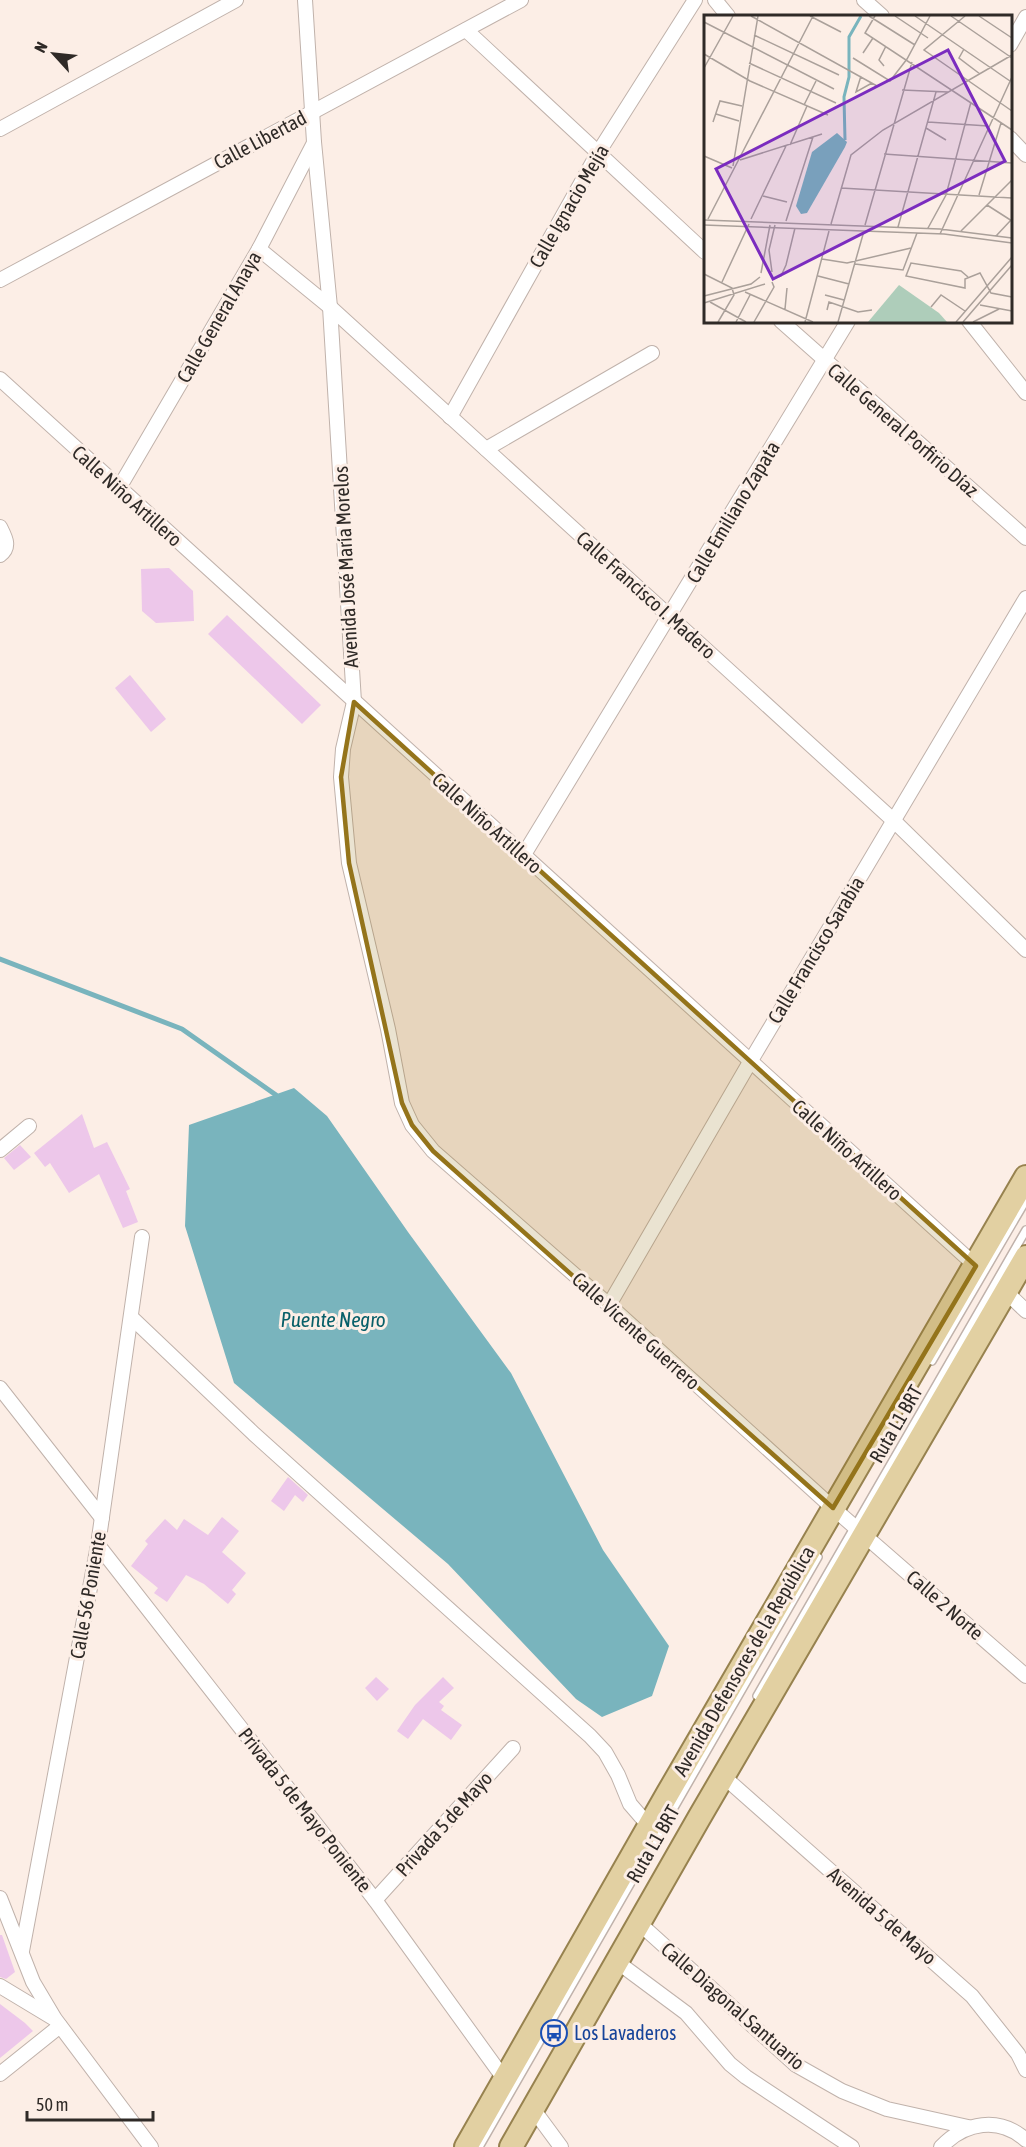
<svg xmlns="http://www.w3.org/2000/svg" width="1026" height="2147" font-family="'Asap Condensed',sans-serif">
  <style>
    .water { fill: #79b4bd }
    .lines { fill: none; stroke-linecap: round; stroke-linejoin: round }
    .stream { stroke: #79b4bd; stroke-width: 5 }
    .building { fill: #edc7ea }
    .service-casing { stroke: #c0b2ab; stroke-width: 10 }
    .minor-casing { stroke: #c0b2ab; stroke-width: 16 }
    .primary-casing { stroke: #97824f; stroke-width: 26 }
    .service { stroke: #fff; stroke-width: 7 }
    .minor { stroke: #fff; stroke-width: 14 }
    .primary { stroke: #e2d0a2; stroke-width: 22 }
    .marked { fill: #94741b; fill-opacity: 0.2; stroke: #94741b; stroke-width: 4.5; stroke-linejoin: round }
    .labels { text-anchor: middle; stroke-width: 6; stroke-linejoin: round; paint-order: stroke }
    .street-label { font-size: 20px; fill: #2f2a27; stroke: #fceee6 }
    .transit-label { font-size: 20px; fill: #164399; stroke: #fceee6; text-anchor: start }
    .water-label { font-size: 21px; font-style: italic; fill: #085f69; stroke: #fceee6 }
    .inset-river { fill: none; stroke: #79b4bd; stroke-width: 3 }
    .inset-road { fill: none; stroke: #aaa09a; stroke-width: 1.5 }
    .view { fill: #7b2cbf; fill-opacity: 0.15; stroke: #7b2cbf; stroke-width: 3 }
    .inset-edge { fill: none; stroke: #2f2a27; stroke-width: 3 }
  </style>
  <rect width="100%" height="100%" fill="#fceee6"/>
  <path class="water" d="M 294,1088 L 327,1116 L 408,1232 L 511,1373 L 603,1550 L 669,1646 L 652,1696 L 602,1717 L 576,1699 L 448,1564 L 234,1383 L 185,1226 L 189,1125 Z"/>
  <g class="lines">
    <path class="stream" d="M 0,959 L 182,1029 L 276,1095 L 277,1098"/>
  </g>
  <g class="building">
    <path d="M 169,568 L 193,591 L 194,621 L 156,623 L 142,611 L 141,569 Z"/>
    <path d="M 227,615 L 321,705 L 302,724 L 208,634 Z"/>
    <path d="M 130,675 L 166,719 L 151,732 L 115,688 Z"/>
    <path d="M 82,1114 L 94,1148 L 107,1142 L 130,1189 L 126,1191 L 138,1222 L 123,1228 L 99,1174 L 69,1193 L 50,1163 L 45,1167 L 34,1153 Z"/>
    <path d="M 20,1145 L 31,1157 L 14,1170 L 4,1158 Z"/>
    <path d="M 288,1477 L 308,1495 L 303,1502 L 295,1495 L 284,1511 L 271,1501 Z"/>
    <path d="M 222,1517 L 239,1531 L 222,1552 L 246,1573 L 232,1590 L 236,1594 L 228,1604 L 204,1584 L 186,1575 L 167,1602 L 154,1593 L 158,1588 L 131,1566 L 148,1544 L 145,1541 L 165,1519 L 177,1530 L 184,1519 L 208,1535 Z"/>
    <path d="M 376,1677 L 389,1689 L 377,1701 L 365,1688 Z"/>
    <path d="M 443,1677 L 454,1688 L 439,1702 L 444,1706 L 441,1710 L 462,1725 L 451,1740 L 423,1719 L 408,1739 L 397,1731 L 415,1705 Z"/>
    <path d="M 0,1935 L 2,1935 L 15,1972 L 6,1979 L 0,1977 Z"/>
    <path d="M 0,2004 L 25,2023 L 33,2031 L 0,2058 Z"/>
  </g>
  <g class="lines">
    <defs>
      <g id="service">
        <path d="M 932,1361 L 1026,1200"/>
        <path d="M 757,1696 L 1026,1230"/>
        <path d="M 479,2147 L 818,1557"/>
      </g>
      <g id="minor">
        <path d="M 305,0 L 314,142 L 330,307 L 354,702 L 343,749 L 341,777 L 349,863 L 388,1029 L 402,1103 L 412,1125 L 433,1151 L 609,1305 L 833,1508 L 1026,1676"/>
        <path d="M 715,0 L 728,16"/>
        <path d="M 864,0 L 882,16"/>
        <path d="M 466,30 L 705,252"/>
        <path d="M 1010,45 L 1026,17"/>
        <path d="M 0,129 L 236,0"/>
        <path d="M 1010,138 L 1026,155"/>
        <path d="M 259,249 L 330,307 L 893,820 L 1026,950"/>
        <path d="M 0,280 L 521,0"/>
        <path d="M 781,321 L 1026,538"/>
        <path d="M 969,321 L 1026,393"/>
        <path d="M 0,379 L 976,1266"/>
        <path d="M 450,417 L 598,153 L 695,0"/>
        <path d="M 486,449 L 652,353"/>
        <path d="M 119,488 L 259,249 L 314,143"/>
        <path d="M 0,527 C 5,537 11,547 0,555"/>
        <path d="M 523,856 L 848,321"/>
        <path d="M 0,1150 L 29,1126"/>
        <path d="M 1006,1292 L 1026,1311"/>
        <path d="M 609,1305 L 750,1062 L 1026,598"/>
        <path d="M 131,1317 L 254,1434 L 590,1736 L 605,1752 L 618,1775 L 630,1804 L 649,1826"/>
        <path d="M 0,1388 L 102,1518"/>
        <path d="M 98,1545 L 375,1900 L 505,2080"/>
        <path d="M 723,1776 L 972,1996 L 1018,2054 L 1026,2070"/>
        <path d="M 0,1898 L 33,1982 L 55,2019 L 151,2147"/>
        <path d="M 375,1900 L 513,1748"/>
        <path d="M 639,1923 L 796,2065 L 842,2091 L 887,2109 L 968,2127"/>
        <path d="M 22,1951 L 98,1545 L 142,1237"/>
        <path d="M 616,1961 L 686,2013 L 730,2064 L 746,2077 L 852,2147"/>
        <path d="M 0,1986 L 53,2018"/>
        <path d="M 0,2074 L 60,2026"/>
        <path d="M 533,2109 L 561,2147"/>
        <path d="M 941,2147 C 965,2122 999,2116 1026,2140"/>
      </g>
      <g id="primary">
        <path d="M 466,2147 L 668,1793 L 1026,1177"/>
        <path d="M 511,2147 L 699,1818 L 1026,1257"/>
      </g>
    </defs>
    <use href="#service" class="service-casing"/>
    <use href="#minor" class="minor-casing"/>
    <use href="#primary" class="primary-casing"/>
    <use href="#service" class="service"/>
    <use href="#minor" class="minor"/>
    <use href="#primary" class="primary"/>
  </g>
  <path class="marked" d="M 354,702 L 976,1266 L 833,1508 L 433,1151 L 412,1125 L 402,1103 L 349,863 L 341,777 Z"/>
  <defs>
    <symbol id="bus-ring" viewBox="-11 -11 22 22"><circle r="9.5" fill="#fceee6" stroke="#1a4fb4" stroke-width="1.5"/><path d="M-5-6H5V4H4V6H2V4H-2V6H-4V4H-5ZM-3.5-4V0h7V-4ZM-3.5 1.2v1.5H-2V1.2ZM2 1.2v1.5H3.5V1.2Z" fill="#1a4fb4"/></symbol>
  </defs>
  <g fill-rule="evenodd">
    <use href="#bus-ring" x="539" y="2018" width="30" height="30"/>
  </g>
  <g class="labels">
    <g class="street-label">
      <text transform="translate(260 140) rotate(-28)" y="7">Calle Libertad</text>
      <text transform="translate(569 206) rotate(-60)" y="7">Calle Ignacio Mejía</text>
      <text transform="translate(219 317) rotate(-60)" y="7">Calle General Anaya</text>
      <text transform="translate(903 430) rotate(41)" y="7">Calle General Porfirio Díaz</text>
      <text transform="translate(127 496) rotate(42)" y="7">Calle Niño Artillero</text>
      <text transform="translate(733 512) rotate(-59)" y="7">Calle Emiliano Zapata</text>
      <text transform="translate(346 567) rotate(-93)" y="7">Avenida José María Morelos</text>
      <text transform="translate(646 595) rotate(42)" y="7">Calle Francisco I. Madero</text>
      <text transform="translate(487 823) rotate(42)" y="7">Calle Niño Artillero</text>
      <text transform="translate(816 950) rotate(-59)" y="7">Calle Francisco Sarabia</text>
      <text transform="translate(847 1150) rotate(42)" y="7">Calle Niño Artillero</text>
      <text transform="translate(636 1331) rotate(42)" y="7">Calle Vicente Guerrero</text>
      <text transform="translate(896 1424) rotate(-60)" y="7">Ruta L1 BRT</text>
      <text transform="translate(88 1595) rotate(-80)" y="7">Calle 56 Poniente</text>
      <text transform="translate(945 1605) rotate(41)" y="7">Calle 2 Norte</text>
      <text transform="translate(744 1661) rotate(-60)" y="7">Avenida Defensores de la República</text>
      <text transform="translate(305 1810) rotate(52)" y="7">Privada 5 de Mayo Poniente</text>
      <text transform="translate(444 1824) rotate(-48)" y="7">Privada 5 de Mayo</text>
      <text transform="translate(653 1844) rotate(-60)" y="7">Ruta L1 BRT</text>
      <text transform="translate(882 1916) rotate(41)" y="7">Avenida 5 de Mayo</text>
      <text transform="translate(733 2006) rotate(41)" y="7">Calle Diagonal Santuario</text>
    </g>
    <g class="transit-label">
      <text x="574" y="2040">Los Lavaderos</text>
    </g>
    <g class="water-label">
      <text x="333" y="1327">Puente Negro</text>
    </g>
  </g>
  <g transform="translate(704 15)">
    <rect width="308" height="308" fill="#fceee6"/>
    <path d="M 195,270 L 235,298 L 243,307 L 164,307 Z" fill="#aecdba"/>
    <path d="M 133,118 L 143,127 L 141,132 L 103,198 L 97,199 L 92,191 L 108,137 Z" fill="#79b4bd"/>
    <path class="inset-river" d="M 141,125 L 140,82 L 145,62 L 145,22 L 157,1"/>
    <path class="inset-road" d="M 47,1 L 173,71M 106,1 L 137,17M 165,1 L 211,30M 171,1 L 161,18 L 308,115M 191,1 L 224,23M 211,1 L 306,66M 247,1 L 308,43M 261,1 L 220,35 L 308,96M 275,1 L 308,23M 0,7 L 130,74M 50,20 L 135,60M 260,34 L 255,43 L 276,59M 159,38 L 169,23M 0,39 L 46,66 L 124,100M 149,43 L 186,66 L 203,44 L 226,1M 45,48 L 132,88M 180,51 L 175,45 L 182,31M 0,53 L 29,1M 157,61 L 152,77 L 168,68M 198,75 L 244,77M 100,90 L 112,66M 12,99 L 35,106M 9,107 L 16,86 L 38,91M 224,107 L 284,111M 222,113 L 242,125M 86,130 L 103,91M 180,139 L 308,148M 0,141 L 28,153M 36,145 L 118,119M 29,151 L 54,1M 137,173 L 308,183M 275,180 L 297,108M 59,181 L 83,187M 283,190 L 308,206M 4,204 L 109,1M 47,204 L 82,131M 0,205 L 236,214 L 308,223M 82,206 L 109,122M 127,209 L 147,140 L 179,115 L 308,40M 0,210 L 240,219 L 308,228M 161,210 L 208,47M 194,212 L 232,77M 224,213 L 242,180 L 267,87M 257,216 L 308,165M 236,219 L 308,62M 292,221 L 307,205M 118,244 L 143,248 L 207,233M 151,249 L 199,255 L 213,218M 68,257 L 65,235 L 71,210M 57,258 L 66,210M 0,259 L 28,273 L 30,280 L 14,307M 114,261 L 145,269M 264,262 L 257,256 L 207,248 L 202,261 L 261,273 L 261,264 L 276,258 L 287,278 L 308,282M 69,264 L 77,261 L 82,250 L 91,213M 18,267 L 45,209M 41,277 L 109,307M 121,280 L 140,285M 0,281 L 47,269 L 56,262M 6,287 L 42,307M 0,288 L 61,269M 276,290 L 308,296M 227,292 L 237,280 L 261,296M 81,294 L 83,273M 123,295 L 125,287 L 154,297 L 168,295M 32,307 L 46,280M 50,307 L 70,272 L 68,267M 101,307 L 125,216M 134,307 L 160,216M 252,307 L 308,242M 259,307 L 308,250M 269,307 L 295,294"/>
    <path class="view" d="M 244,35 L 301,146 L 69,264 L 12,154 Z"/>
    <rect width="308" height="308" class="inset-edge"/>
  </g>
  <g transform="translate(54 54) rotate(297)" stroke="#fceee6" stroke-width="4.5" paint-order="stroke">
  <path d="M0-4.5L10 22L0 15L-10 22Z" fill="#2f2a27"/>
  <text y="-9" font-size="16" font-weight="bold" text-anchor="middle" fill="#2f2a27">N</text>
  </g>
  <path d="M27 2111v9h126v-9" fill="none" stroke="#2f2a27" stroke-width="3"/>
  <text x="36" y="2111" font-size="18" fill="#2f2a27" stroke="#fceee6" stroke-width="4.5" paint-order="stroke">50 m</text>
</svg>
